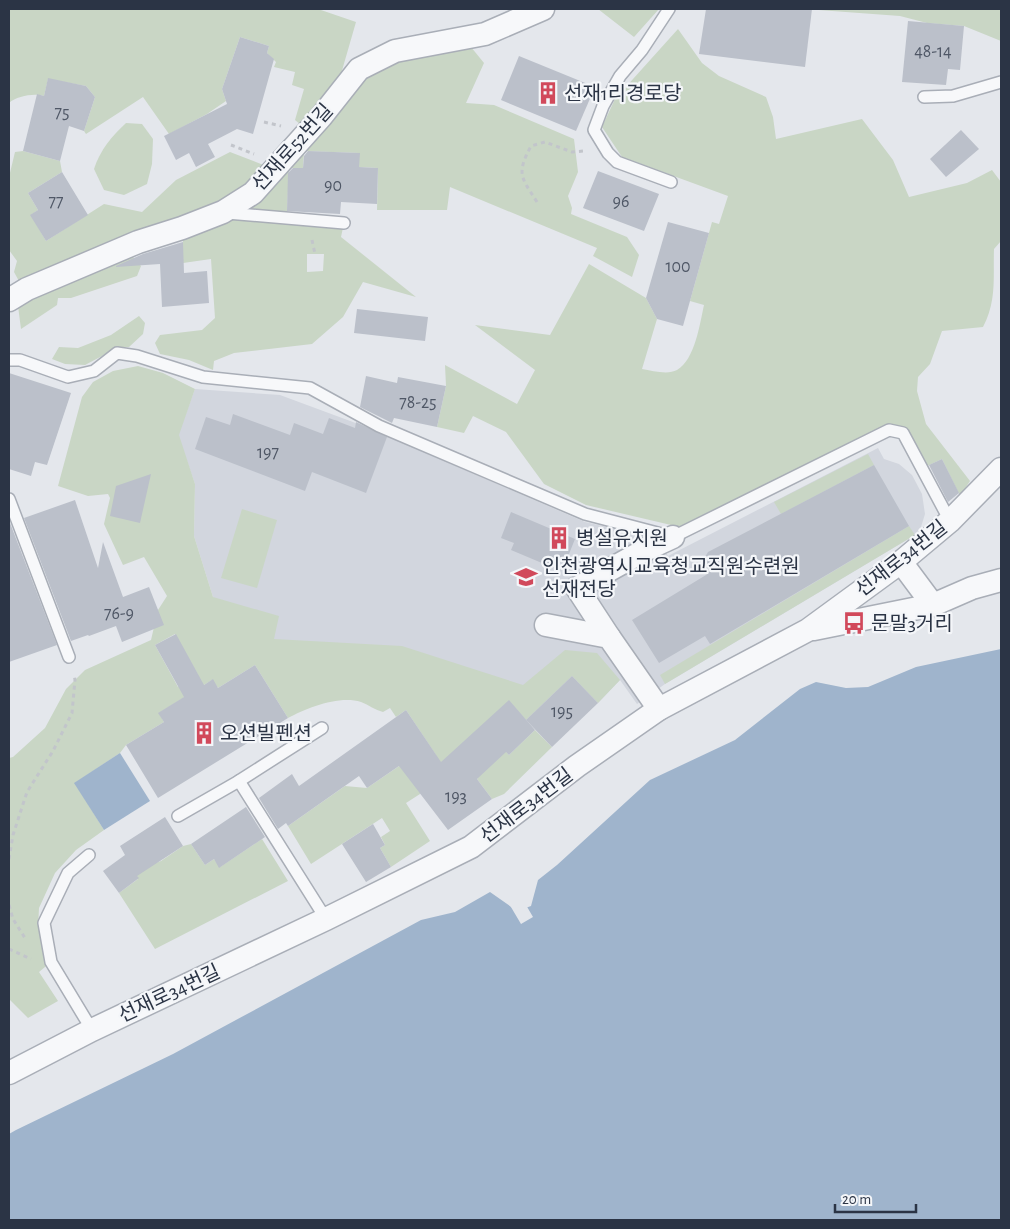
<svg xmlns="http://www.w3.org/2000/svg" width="1010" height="1229" font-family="'Alegreya Sans','Noto Sans KR',sans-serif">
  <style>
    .built { fill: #d2d6de }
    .green { fill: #c9d6c5; fill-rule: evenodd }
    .water { fill: #9fb4cc }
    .pier { fill: #e4e7ec }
    .building { fill: #bbc0ca }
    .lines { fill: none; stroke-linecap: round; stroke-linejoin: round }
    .service-casing { stroke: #a9aeb7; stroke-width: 14 }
    .minor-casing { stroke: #a9aeb7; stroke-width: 25 }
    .path { stroke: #c2c5cb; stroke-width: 3; stroke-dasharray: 4 4; stroke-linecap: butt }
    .service { stroke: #f7f8fa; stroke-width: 11 }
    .minor { stroke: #f7f8fa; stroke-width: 22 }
    .labels { text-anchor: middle; stroke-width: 4.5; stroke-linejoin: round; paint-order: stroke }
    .number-label { font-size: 18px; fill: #4f5766 }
    .poi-label { font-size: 20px; fill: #2b3445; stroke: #f4f6f9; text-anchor: start }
    .street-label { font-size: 20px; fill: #2b3445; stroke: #f4f6f9 }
  </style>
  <rect width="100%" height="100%" fill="#e4e7ec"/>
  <path class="built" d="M 195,389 L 280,395 L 361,425 L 585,522 L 658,539 L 668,556 L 878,448 L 884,459 L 899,464 L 912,475 L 922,494 L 925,514 L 921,527 L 915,535 L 665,684 L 637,704 L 620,680 L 598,703 L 572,676 L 526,720 L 509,701 L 277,654 L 213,597 L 194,536 L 195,484 L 178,435 Z"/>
  <g class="green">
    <path d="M 9,9 L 318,9 L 356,22 L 341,74 L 301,125 L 295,120 L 304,89 L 292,85 L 295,72 L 274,67 L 276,62 L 267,53 L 269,46 L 240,37 L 222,89 L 226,101 L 207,114 L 169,134 L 143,97 L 86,134 L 84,131 L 95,97 L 86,86 L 48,79 L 44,96 C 34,93 17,96 9,103 Z"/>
    <path d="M 598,9 L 659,9 L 634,37 Z"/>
    <path d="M 805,9 L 1001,9 L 1001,41 L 964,26 L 927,23 L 900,16 Z"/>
    <path d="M 678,29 L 702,63 L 719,76 L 766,97 L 773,117 L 776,139 L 862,119 L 893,160 L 909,197 L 967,183 L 992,170 L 1001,182 L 1001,241 L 994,249 C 993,277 997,301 983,327 L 942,331 L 930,364 L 918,377 L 917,391 L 926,424 L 970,481 L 960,496 L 942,459 L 923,468 L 903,433 L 889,430 L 688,529 L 586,505 L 544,484 L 506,432 L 473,416 L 464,433 L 437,427 L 446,386 L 445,365 L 517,404 L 535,370 L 475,325 L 550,335 L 589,264 L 646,298 L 657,319 L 642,369 C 653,371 668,375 677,370 C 695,360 700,323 704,305 L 690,301 L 712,222 L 719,224 L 728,196 L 622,157 L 602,127 L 615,99 Z"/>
    <path d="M 471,47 L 484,63 L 466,103 L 494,105 L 574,139 L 578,172 L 568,196 L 572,208 L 571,214 L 627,237 L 639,255 L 632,277 L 593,256 L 597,248 L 450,187 L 447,210 L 377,210 L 378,168 L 359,167 L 359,153 L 304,151 L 303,168 L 289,168 L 287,212 L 245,209 L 359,85 L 374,71 L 394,61 Z"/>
    <path d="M 126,123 L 142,124 L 153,139 L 152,164 L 147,184 L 124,195 L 104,190 L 94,169 C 100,150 112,136 126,123 Z"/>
    <path d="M 23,151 L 60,161 L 62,172 L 28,193 L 38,210 L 31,215 L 46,241 L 104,204 L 142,212 L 176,180 L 230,152 L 266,166 L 242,189 L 204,212 L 20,283 L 14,272 L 17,261 L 9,250 L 10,241 L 9,239 L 9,177 L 15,152 Z"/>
    <path d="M 223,212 L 344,223 L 341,237 L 416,297 L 363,282 L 343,317 L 312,344 L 234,353 L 214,361 L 213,370 L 189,360 L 160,354 L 155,343 L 160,335 L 202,330 L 215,318 L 211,259 L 183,263 L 183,236 ZM 307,254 L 324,254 L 323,271 L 307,272 Z"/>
    <path d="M 122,256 L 133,257 L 141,266 L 137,276 L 71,298 L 58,298 L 57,305 L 21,329 L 18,306 Z"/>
    <path d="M 139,316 L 145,323 L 143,334 L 129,347 L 116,347 L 102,356 L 85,365 L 65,364 L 52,359 L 59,347 L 78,348 L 111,335 Z"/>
    <path d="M 138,366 L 163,373 L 195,389 L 179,435 L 195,484 L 194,536 L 213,597 L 279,616 L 274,639 L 402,646 L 523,685 L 565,650 L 597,653 L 620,680 L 598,703 L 572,676 L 526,720 L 509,701 L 420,794 L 406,803 L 430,841 L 391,867 L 380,848 L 385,845 L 381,837 L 390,831 L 382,818 L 311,864 L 288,826 L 345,786 L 367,788 L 408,760 L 436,755 L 406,710 L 396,717 L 390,708 L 383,712 C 375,710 369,705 361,702 C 339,695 307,708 288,718 L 255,665 L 218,688 L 212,680 L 159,713 L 164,722 L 126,745 L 120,753 L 75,783 L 104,830 L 76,850 L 55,873 L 39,908 L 38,928 L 51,962 L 39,972 L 58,1001 L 28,1018 L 9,999 L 9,758 L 13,757 L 45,728 L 66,689 L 85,670 L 151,640 L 158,610 L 167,596 L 144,557 L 123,565 L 104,524 L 110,498 L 108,494 L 88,496 L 58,486 L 82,397 L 93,382 L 113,371 ZM 175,634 L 198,675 L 178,687 L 155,645 Z"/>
    <path d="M 868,454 L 874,465 L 781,514 L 774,502 Z"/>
    <path d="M 242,509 L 277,520 L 257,588 L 221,578 Z"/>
    <path d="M 909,526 L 915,535 L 665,684 L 660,675 Z"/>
    <path d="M 535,730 L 552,747 L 504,794 L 492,799 L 477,779 L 500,745 L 509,755 Z"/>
    <path d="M 262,839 L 288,881 L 155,949 L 119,893 L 138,879 L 133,871 L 161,861 L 183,846 L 191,844 L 205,865 L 214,859 L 220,867 Z"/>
  </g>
  <g class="water">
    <path d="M 1001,649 L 1001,1220 L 9,1220 L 9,1134 L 16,1130 L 173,1054 L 421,920 L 455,912 L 490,892 L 517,911 L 531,906 L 538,880 L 557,865 L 650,780 L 735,740 L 800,689 L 816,682 L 846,688 L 868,687 L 916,667 Z"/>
    <path d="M 120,753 L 150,801 L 104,830 L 74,783 Z"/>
  </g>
  <path class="pier" d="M 508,902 L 518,908 L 526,905 L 533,917 L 521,924 Z"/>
  <g class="building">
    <path d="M 706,9 L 812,9 L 805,67 L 699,54 Z"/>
    <path d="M 908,21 L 964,26 L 960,70 L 948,69 L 946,85 L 902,82 Z"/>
    <path d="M 240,37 L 269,46 L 267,53 L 274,59 L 253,134 L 237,129 L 208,144 L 215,157 L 196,167 L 189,153 L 176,160 L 164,136 L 227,104 L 222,89 Z"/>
    <path d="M 519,56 L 595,87 L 576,131 L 501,100 Z"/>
    <path d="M 48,78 L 86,86 L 95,97 L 84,131 L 69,126 L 60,161 L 23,151 L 37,94 L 44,96 Z"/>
    <path d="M 961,130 L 979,149 L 946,177 L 930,159 Z"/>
    <path d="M 308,151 L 360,153 L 359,167 L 378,168 L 377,204 L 341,202 L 340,214 L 287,211 L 288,173 L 293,168 L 303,168 L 304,156 Z"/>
    <path d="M 598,171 L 659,194 L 644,231 L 583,208 Z"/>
    <path d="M 62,172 L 88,215 L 46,241 L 30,215 L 38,210 L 28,193 Z"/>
    <path d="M 668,222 L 709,233 L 683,326 L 657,319 L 646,298 Z"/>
    <path d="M 183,242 L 184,273 L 207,271 L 209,303 L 162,307 L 160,264 L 116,267 L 116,266 L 143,254 Z"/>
    <path d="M 357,309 L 428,317 L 425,341 L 354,333 Z"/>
    <path d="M 9,373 L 71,393 L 47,465 L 35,462 L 31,476 L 9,469 Z"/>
    <path d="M 366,376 L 397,383 L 398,377 L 446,386 L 437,427 L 394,418 L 392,423 L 360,407 Z"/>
    <path d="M 233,414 L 290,435 L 294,423 L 323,434 L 329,418 L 355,428 L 356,422 L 387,437 L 366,493 L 312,472 L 305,491 L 195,449 L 206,417 L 230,425 Z"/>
    <path d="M 942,459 L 959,493 L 948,502 L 929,465 Z"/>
    <path d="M 874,465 L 909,526 L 710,644 L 705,636 L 659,663 L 632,620 L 706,575 L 701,564 L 708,552 Z"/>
    <path d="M 151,474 L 140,523 L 110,516 L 116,486 Z"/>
    <path d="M 75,500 L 98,568 L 103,542 L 123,597 L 149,587 L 164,625 L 122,642 L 116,626 L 89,636 L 88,635 L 71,641 L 24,518 Z"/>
    <path d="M 511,512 L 575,539 L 565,564 L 552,559 L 549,566 L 511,550 L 514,543 L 501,538 Z"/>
    <path d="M 9,523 L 10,523 L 57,645 L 9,662 Z"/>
    <path d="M 176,634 L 204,685 L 213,679 L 218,688 L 255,665 L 288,718 L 158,798 L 126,745 L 164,722 L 158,713 L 184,697 L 155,645 Z"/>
    <path d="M 572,676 L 598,703 L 552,747 L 526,720 Z"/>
    <path d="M 509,700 L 535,730 L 509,755 L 506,752 L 477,779 L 492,799 L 448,830 L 399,766 L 367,788 L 359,776 L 288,826 L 286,823 L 278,829 L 259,798 L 292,774 L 299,786 L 406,710 L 441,762 Z"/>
    <path d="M 246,807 L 265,837 L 219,868 L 214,859 L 205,865 L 191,844 Z"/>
    <path d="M 165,817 L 183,846 L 137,876 L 139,878 L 119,893 L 103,871 L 125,855 L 120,846 Z"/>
    <path d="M 373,824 L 385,845 L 380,848 L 391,867 L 366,882 L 342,844 Z"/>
  </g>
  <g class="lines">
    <defs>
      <g id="service">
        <path d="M 669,9 L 642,50 L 620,76 L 603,106 L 594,130 L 608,153 L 617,162 L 671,182"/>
        <path d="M 924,97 L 953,96 L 1001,82"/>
        <path d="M 227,213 L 344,223"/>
        <path d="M 9,360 L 20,360 L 68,377 L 94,371 L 117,353 L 137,356 L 203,377 L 310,388 L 379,426 L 585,514 L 673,537 L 889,430 L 903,433 L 950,521"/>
        <path d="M 9,499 L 69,657"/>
        <path d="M 239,781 L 326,919"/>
        <path d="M 178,816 L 239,781 L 322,728"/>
        <path d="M 89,855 L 68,873 L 44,923 L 51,962 L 92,1030"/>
      </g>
      <g id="minor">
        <path d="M 9,300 L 27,289 L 138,242 L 182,228 L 223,212 L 253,193 L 321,117 L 359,69 L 395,51 L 485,34 L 543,9"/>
        <path d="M 901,562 L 933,605"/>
        <path d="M 546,625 L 609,637 L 659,709"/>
        <path d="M 814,629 L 933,605 L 972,588 L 1001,580"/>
        <path d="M 609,637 L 577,588 L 647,549 L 673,537"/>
        <path d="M 9,1073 L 92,1030 L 326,919 L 471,847 L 577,766 L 659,709 L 808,630 L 901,562 L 950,521 L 1001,469"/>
      </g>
    </defs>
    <use href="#service" class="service-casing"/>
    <use href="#minor" class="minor-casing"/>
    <g class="path">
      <path d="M 264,122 L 281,126"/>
      <path d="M 231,145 L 254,154"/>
      <path d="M 537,202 C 521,177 516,174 531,146 L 545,142 L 572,152 L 584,151"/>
      <path d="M 312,240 L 315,254"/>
      <path d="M 9,859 L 13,835 L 27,792 L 53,751 L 72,713 L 75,680 L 74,674"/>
      <path d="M 9,905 L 13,919 L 25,938"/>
      <path d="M 9,949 L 31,959"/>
    </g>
    <use href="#service" class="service"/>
    <use href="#minor" class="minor"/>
  </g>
  <defs>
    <symbol id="building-bare" viewBox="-9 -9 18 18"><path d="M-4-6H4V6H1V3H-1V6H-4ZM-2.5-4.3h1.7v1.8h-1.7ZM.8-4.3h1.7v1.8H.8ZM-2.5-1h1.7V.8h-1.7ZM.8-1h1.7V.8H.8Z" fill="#d1495b" stroke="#f4f6f9" stroke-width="2.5" paint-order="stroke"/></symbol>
    <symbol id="university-bare" viewBox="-9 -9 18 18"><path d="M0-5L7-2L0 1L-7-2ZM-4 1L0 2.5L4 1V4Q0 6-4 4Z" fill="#d1495b" stroke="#f4f6f9" stroke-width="2.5" paint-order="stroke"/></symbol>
    <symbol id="bus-bare" viewBox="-9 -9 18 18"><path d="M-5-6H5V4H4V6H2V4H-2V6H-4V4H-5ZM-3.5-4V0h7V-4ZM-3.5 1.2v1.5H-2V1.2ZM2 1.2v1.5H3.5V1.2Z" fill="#d1495b" stroke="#f4f6f9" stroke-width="2.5" paint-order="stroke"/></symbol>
  </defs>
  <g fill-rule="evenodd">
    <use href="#building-bare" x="532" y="77" width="32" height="32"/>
    <use href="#building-bare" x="543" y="522" width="32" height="32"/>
    <use href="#university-bare" x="510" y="561" width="32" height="32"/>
    <use href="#bus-bare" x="838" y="607" width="32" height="32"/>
    <use href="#building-bare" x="188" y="717" width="32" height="32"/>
  </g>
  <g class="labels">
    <g class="number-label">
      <text x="933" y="57">48-14</text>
      <text x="62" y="118">75</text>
      <text x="333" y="191">90</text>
      <text x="56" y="207">77</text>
      <text x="621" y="207">96</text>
      <text x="678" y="272">100</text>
      <text x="418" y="408">78-25</text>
      <text x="268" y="458">197</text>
      <text x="119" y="619">76-9</text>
      <text x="562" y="717">195</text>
      <text x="456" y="802">193</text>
    </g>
    <g class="poi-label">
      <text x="564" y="100">선재1리경로당</text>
      <text x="576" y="545">병설유치원</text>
      <text x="542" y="573">인천광역시교육청교직원수련원<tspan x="542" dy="23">선재전당</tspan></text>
      <text x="871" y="630">문말3거리</text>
      <text x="220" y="740">오션빌펜션</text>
    </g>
    <g class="street-label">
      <text transform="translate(292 147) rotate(-48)" y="7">선재로52번길</text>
      <text transform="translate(901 558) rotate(-38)" y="7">선재로34번길</text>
      <text transform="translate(526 805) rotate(-37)" y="7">선재로34번길</text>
      <text transform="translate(169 993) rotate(-25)" y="7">선재로34번길</text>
    </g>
  </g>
  <rect width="1010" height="1229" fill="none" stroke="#2b3445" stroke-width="20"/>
  <path d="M835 1204v8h81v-8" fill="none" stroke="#2b3445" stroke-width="2.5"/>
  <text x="842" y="1204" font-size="15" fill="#2b3445" stroke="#f4f6f9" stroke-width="4" paint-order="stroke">20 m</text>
</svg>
